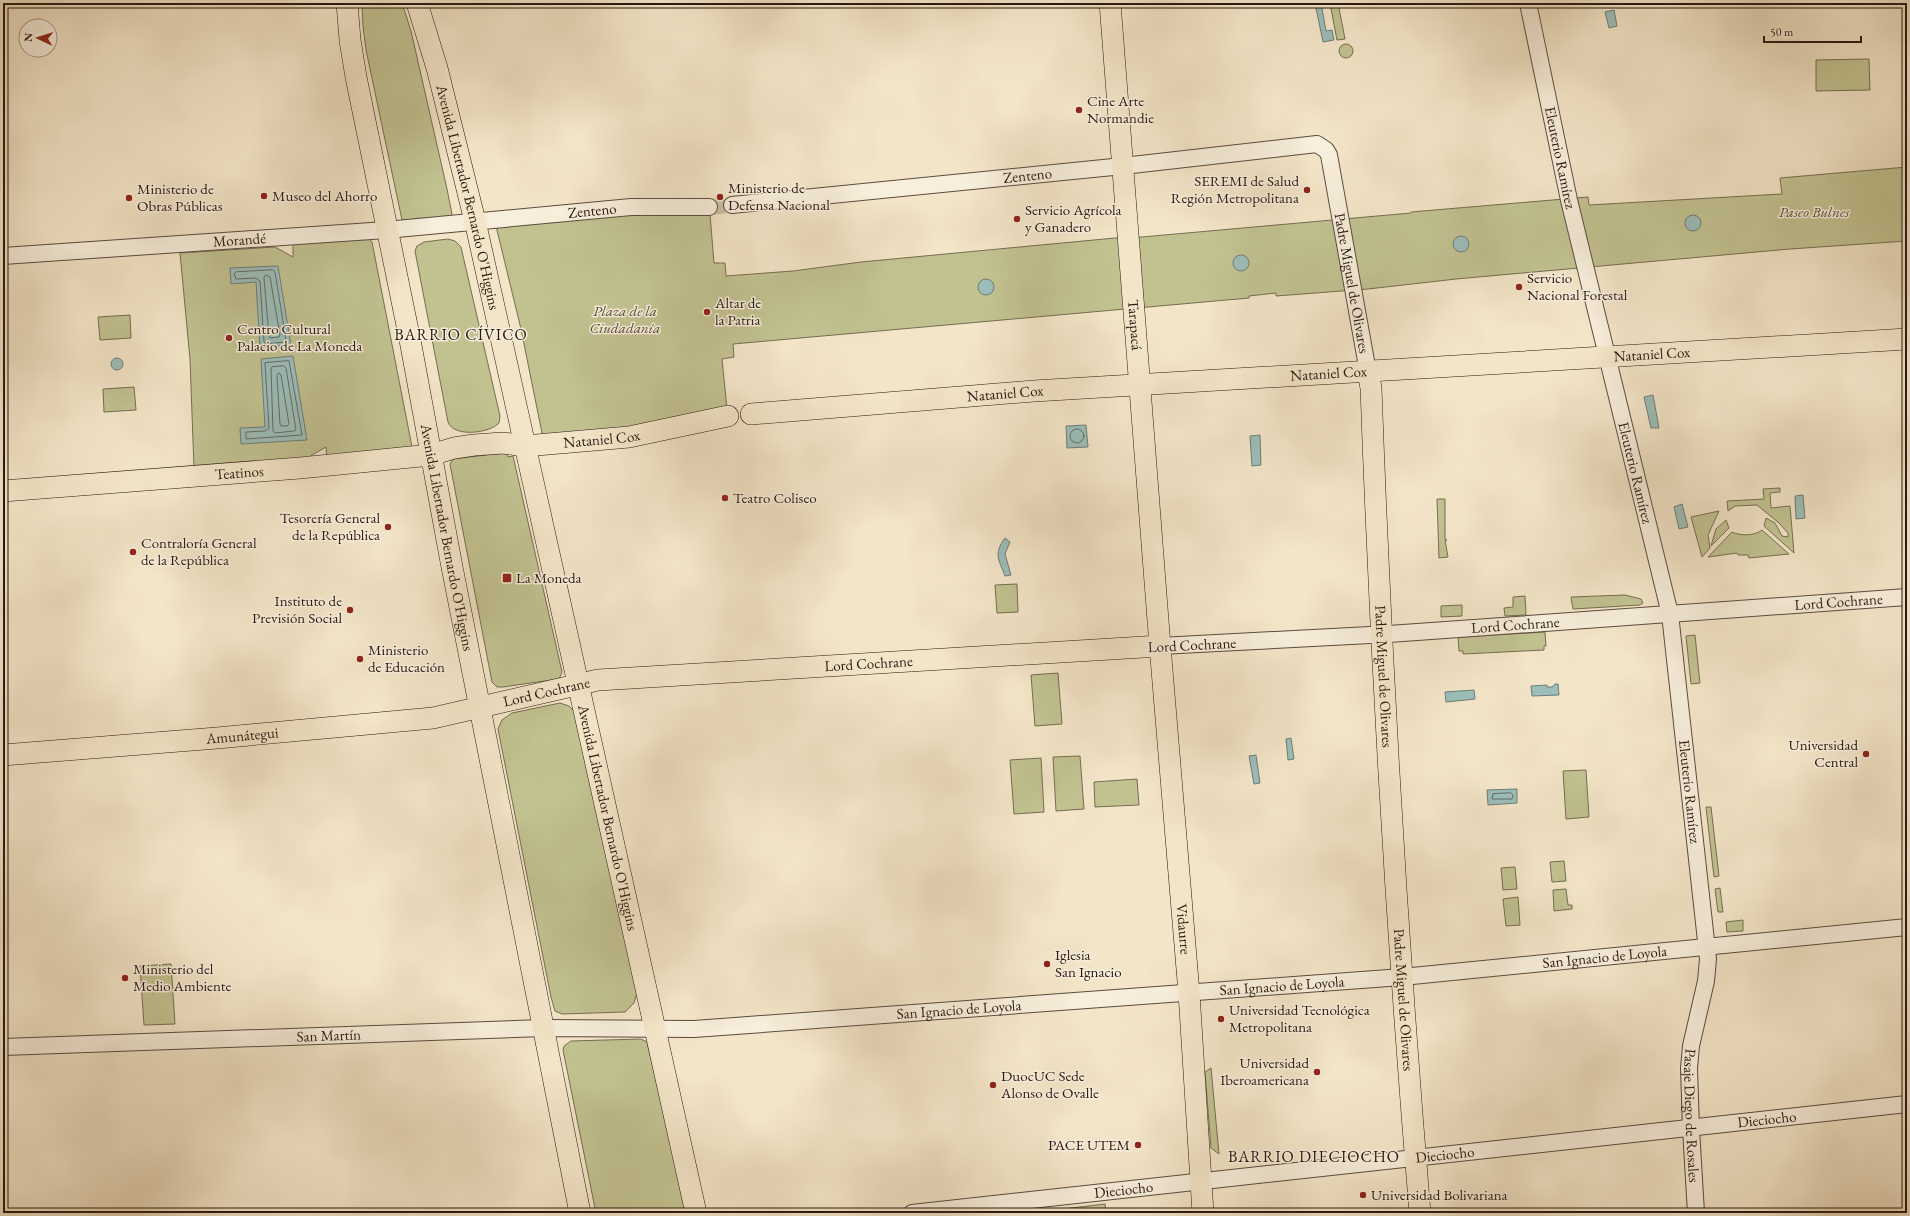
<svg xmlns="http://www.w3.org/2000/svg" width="1910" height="1216" font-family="'EB Garamond',serif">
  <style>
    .green { fill: #c2c291; stroke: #756d51 }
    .water { fill: #9cbeba; stroke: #6e7c76 }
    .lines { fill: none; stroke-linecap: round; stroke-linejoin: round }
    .shore { stroke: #626b66; stroke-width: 1 }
    .minor-tunnel { stroke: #cabca3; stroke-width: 16; stroke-dasharray: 16 8; stroke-linecap: butt }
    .minor-casing { stroke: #5b4b3f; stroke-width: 18 }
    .major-casing { stroke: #281811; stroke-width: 22 }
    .minor { stroke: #f7eedb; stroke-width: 16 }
    .major { stroke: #f3e5c8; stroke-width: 21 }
    .poi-dot { fill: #8f2418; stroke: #f7eedb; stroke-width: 1.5 }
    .labels { text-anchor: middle; stroke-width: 3; stroke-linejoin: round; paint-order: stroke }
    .poi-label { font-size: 15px; fill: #281811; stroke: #f7eedb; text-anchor: start }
    .street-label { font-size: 15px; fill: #281811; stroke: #f7eedb }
    .park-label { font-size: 15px; font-style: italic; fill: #564b37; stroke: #f7eedb }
    .neighbourhood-label { font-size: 16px; letter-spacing: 1px; fill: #281811; stroke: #f7eedb }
  </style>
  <rect width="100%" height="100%" fill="#f3e5c8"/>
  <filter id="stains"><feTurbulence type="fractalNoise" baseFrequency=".005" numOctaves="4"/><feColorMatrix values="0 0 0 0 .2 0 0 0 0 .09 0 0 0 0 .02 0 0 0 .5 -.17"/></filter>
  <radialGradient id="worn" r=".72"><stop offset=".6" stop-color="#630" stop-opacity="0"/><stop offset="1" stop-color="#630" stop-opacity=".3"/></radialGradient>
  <g class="green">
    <path d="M 362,3 L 402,3 L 411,31 L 447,189 L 452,214 L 451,217 L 402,220 L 366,50 L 363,26 Z"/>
    <path d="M 1330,3 L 1338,3 L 1345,39 L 1337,40 Z"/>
    <circle cx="1346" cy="51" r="7"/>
    <path d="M 1869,59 L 1870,90 L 1816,91 L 1816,60 Z"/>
    <path d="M 1907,167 L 1907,241 L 1790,249 L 1456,279 L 1368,289 L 1276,296 L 1276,293 L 1249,296 L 1249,298 L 733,344 L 734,357 L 722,359 L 727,409 L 636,430 L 543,438 L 521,329 L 496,226 L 627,214 L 710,214 L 714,263 L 725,263 L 726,276 L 793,271 L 861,262 L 1115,238 L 1142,237 L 1411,213 L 1411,212 L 1588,197 L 1589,205 L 1782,194 L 1780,178 Z"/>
    <path d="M 369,239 L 372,242 L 412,447 L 327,459 L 326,447 L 307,458 L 194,468 L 190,359 L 180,253 L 275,247 L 293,257 L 293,244 Z"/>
    <path d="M 448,239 L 455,241 L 461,247 L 500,416 L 499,423 C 490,433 454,438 448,422 L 415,251 L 417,246 L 424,242 Z"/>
    <path d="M 130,315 L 131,338 L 100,340 L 98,317 Z"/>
    <path d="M 134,387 L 136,410 L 104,412 L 103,389 Z"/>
    <path d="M 504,453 L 507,454 L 508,457 L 513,456 L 562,672 L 560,677 L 558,679 L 503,687 L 497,687 L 492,682 L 450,464 L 453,459 Z"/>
    <path d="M 1780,488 L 1780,492 L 1770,493 L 1771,508 L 1790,506 L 1794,553 L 1764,526 L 1766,518 L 1775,523 L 1782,536 L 1788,537 L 1788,533 L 1779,523 L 1757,505 L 1735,506 L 1728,511 L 1727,501 L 1764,499 L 1763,489 Z"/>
    <path d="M 1437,499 L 1445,499 L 1445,539 L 1447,540 L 1445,540 L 1448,557 L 1439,558 Z"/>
    <path d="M 1719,511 L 1708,535 L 1710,548 L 1702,557 L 1691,517 Z"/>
    <path d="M 1726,520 L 1729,528 L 1711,546 L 1716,529 Z"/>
    <path d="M 1762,530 L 1789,554 L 1749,558 L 1748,555 L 1738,555 L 1737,553 L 1708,557 L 1732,532 C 1740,536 1755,536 1762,530 Z"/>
    <path d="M 1017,584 L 1018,612 L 997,613 L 995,585 Z"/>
    <path d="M 1625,595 L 1641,599 L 1643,603 L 1640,605 L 1573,609 L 1571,597 Z"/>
    <path d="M 1525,596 L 1526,615 L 1505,616 L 1504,608 L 1513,607 L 1513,597 Z"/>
    <path d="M 1462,605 L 1462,616 L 1441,617 L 1441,606 Z"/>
    <path d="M 1545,632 L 1546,646 L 1544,646 L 1544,650 L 1463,654 L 1463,651 L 1459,651 L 1458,637 Z"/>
    <path d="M 1695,635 L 1700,683 L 1691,684 L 1686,636 Z"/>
    <path d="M 1058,673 L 1062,724 L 1035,726 L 1031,675 Z"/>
    <path d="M 560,703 L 569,706 L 575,712 L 638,990 L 634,1003 L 625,1012 L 562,1014 L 555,1011 L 551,997 L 498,729 L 502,720 L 512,713 Z"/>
    <path d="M 1080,756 L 1084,809 L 1056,811 L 1053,757 Z"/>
    <path d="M 1041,758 L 1044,812 L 1014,814 L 1010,760 Z"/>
    <path d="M 1586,770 L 1589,817 L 1566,819 L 1563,771 Z"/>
    <path d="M 1137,779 L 1139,805 L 1095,807 L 1094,782 Z"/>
    <path d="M 1706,807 L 1711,807 L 1719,876 L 1714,877 Z"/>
    <path d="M 1564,861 L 1566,881 L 1552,882 L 1550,862 Z"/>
    <path d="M 1515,867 L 1517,889 L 1503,890 L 1501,868 Z"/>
    <path d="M 1720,888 L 1723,912 L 1718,912 L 1715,889 Z"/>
    <path d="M 1566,889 L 1568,905 L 1572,905 L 1572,909 L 1554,911 L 1553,890 Z"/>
    <path d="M 1518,897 L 1520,925 L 1506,926 L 1503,899 Z"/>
    <path d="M 1743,920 L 1743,931 L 1727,932 L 1726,922 Z"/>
    <path d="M 171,964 L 175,1024 L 144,1025 L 140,966 Z"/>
    <path d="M 641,1039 L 647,1042 L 687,1213 L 596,1213 L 563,1050 L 564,1046 L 571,1041 Z"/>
    <path d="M 1211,1068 L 1219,1154 L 1211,1148 L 1205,1072 Z"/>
    <path d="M 1105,1204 L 1106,1213 L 1063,1213 L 1062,1209 Z"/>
  </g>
  <g class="water">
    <path d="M 1315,3 L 1321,3 L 1326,31 L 1332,30 L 1334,40 L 1323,42 Z"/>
    <path d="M 1614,10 L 1617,26 L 1609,28 L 1605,12 Z"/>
    <circle cx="1693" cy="223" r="8"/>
    <circle cx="1461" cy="244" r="8"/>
    <circle cx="1241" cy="263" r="8"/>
    <path d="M 278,266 L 291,345 L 260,348 L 256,282 L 231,284 L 230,268 Z"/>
    <circle cx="986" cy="287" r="8"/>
    <path d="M 293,356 L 307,440 L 241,444 L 240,428 L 265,427 L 261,359 Z"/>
    <circle cx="117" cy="364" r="6"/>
    <path d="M 1653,395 L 1659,428 L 1651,428 L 1644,397 Z"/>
    <path d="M 1086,425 L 1088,447 L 1067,448 L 1066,426 Z"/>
    <path d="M 1260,435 L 1261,465 L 1252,466 L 1250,436 Z"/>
    <path d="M 1803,495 L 1805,518 L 1796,519 L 1795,496 Z"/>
    <path d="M 1682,504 L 1688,527 L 1679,529 L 1674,507 Z"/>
    <path d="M 1005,538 L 1010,542 L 1005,554 L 1011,575 L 1005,576 C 999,560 993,554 1005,538 Z"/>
    <path d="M 1555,684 L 1558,684 L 1559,695 L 1532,696 L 1531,686 L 1547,685 L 1547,687 L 1552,687 Z"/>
    <path d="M 1474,690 L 1475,699 L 1446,702 L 1445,692 Z"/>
    <path d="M 1291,738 L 1294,759 L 1288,760 L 1286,739 Z"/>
    <path d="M 1256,755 L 1260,783 L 1254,784 L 1249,756 Z"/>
    <path d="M 1517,789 L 1517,803 L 1488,805 L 1487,790 Z"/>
  </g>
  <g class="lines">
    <g class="shore">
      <path d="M 273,270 L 275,272 L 286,340 L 284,342 L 266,344 L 264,342 L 260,281 L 256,278 L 236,279 L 234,274 L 236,272 Z"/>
      <path d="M 266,275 L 270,277 L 280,335 L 279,337 L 270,338 L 269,336 L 264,278 Z"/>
      <path d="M 289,361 L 302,435 L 246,439 L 246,432 L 265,431 L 269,428 L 265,363 Z"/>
      <path d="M 284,366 L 286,368 L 296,430 L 294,431 L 275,433 L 273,431 L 271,369 L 272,367 Z"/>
      <path d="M 279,373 L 281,375 L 289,424 L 287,426 L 281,426 L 280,424 L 277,376 Z"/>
      <circle cx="1077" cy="436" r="7"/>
      <path d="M 1511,793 L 1513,795 L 1512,799 L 1492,799 L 1493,794 Z"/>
    </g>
    <path class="minor-tunnel" d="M 709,207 L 732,205"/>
    <defs>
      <g id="minor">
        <path id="s1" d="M 1528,3 L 1569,200 L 1670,614 L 1708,959 L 1706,981 L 1691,1046 L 1689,1068 L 1691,1129 L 1696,1213"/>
        <path id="s2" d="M 732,205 L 1123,166 L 1317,144 L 1326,150 L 1329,155 L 1368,372"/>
        <path id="s3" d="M 3,256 L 386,230 L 631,207 L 709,207"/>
        <path id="s4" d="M 1160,646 L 1389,634 L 1907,597"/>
        <path id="s5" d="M 3,1047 L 543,1028 L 694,1029 L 1402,977 L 1907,927"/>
        <path id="s6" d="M 912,1213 L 1907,1104"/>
      </g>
      <g id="major">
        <path id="s7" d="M 347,3 L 350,40 L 356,77 L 410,340 L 452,567 L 580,1213"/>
        <path id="s8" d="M 417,3 L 437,68 L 475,221 L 696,1213"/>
        <path id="s9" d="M 1110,3 L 1160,646 L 1189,993 L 1203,1213"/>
        <path id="s10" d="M 1368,372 L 1371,388 C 1381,664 1397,939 1420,1213"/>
        <path id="s11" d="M 751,414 L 1034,391 L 1907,339"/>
        <path id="s12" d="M 3,491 L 300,468 L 431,455 L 454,448 L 474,445 L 503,443 L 525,446 L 629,437 L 728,416"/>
        <path id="s13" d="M 3,755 L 217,738 L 433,718 L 598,680 L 1160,646"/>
      </g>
    </defs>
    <use href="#minor" class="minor-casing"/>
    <use href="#major" class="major-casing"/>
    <use href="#minor" class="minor"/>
    <use href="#major" class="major"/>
  </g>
  <g class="poi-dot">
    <circle cx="1079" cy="110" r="4"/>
    <circle cx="1307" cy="190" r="4"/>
    <circle cx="264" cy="196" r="4"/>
    <circle cx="720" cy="197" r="4"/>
    <circle cx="129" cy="198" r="4"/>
    <circle cx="1017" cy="219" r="4"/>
    <circle cx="1519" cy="287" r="4"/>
    <circle cx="707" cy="312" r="4"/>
    <circle cx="229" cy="338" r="4"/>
    <circle cx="725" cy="498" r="4"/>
    <circle cx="388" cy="527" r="4"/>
    <circle cx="133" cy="552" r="4"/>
    <rect x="502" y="573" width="10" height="10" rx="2"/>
    <circle cx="350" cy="610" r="4"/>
    <circle cx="360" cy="659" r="4"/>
    <circle cx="1866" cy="754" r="4"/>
    <circle cx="1047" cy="964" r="4"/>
    <circle cx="125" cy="978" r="4"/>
    <circle cx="1221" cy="1019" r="4"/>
    <circle cx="1317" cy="1072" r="4"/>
    <circle cx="993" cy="1085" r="4"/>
    <circle cx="1138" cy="1145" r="4"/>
    <circle cx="1363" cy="1195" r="4"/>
  </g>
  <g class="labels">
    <g class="poi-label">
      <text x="1087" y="106">Cine Arte<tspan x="1087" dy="17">Normandie</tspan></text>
      <text x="1299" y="186" text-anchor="end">SEREMI de Salud<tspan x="1299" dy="17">Región Metropolitana</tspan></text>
      <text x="728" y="193">Ministerio de<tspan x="728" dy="17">Defensa Nacional</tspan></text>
      <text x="137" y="194">Ministerio de<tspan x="137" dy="17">Obras Públicas</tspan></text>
      <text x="272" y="201">Museo del Ahorro</text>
      <text x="1025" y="215">Servicio Agrícola<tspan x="1025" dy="17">y Ganadero</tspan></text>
      <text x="1527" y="283">Servicio<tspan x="1527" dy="17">Nacional Forestal</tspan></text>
      <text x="715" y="308">Altar de<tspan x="715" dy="17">la Patria</tspan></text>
      <text x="237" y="334">Centro Cultural<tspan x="237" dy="17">Palacio de La Moneda</tspan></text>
      <text x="733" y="503">Teatro Coliseo</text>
      <text x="380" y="523" text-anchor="end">Tesorería General<tspan x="380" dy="17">de la República</tspan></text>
      <text x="141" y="548">Contraloría General<tspan x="141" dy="17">de la República</tspan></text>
      <text x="516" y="583">La Moneda</text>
      <text x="342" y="606" text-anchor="end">Instituto de<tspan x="342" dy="17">Previsión Social</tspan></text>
      <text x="368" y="655">Ministerio<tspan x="368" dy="17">de Educación</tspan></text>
      <text x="1858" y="750" text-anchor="end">Universidad<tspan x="1858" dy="17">Central</tspan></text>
      <text x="1055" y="960">Iglesia<tspan x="1055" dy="17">San Ignacio</tspan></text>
      <text x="133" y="974">Ministerio del<tspan x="133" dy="17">Medio Ambiente</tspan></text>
      <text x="1229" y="1015">Universidad Tecnológica<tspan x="1229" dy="17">Metropolitana</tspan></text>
      <text x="1309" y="1068" text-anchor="end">Universidad<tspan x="1309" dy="17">Iberoamericana</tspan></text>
      <text x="1001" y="1081">DuocUC Sede<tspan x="1001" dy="17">Alonso de Ovalle</tspan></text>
      <text x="1130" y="1150" text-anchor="end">PACE UTEM</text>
      <text x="1371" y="1200">Universidad Bolivariana</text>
    </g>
    <g class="street-label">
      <text dy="5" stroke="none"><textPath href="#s1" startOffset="158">Eleuterio Ramírez</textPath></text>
      <text dy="5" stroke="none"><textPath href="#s2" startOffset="297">Zenteno</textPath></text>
      <text dy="5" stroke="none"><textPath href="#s8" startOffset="201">Avenida Libertador Bernardo O'Higgins</textPath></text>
      <text dy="5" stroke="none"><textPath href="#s3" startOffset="591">Zenteno</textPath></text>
      <text dy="5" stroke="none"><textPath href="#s3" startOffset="237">Morandé</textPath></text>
      <text dy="5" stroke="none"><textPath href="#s2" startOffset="735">Padre Miguel de Olivares</textPath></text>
      <text dy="5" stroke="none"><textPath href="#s9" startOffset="323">Tarapacá</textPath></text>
      <text dy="5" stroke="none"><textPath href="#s11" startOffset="903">Nataniel Cox</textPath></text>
      <text dy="5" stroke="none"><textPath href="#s11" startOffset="579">Nataniel Cox</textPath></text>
      <text dy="5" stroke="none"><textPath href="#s11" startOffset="255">Nataniel Cox</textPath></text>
      <text dy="5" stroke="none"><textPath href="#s12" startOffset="602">Nataniel Cox</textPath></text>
      <text dy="5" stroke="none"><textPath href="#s12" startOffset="237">Teatinos</textPath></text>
      <text dy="5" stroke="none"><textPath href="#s1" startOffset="482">Eleuterio Ramírez</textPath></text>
      <text dy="5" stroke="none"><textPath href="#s7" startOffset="544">Avenida Libertador Bernardo O'Higgins</textPath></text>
      <text dy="5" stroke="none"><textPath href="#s4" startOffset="680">Lord Cochrane</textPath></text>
      <text dy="5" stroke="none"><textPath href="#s4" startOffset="356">Lord Cochrane</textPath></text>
      <text transform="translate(1192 645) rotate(-3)" y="5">Lord Cochrane</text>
      <text dy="5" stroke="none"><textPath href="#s13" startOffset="872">Lord Cochrane</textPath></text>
      <text dy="5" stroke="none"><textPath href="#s10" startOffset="305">Padre Miguel de Olivares</textPath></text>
      <text dy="5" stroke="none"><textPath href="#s13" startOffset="548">Lord Cochrane</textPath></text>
      <text dy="5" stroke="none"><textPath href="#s13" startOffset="240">Amunátegui</textPath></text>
      <text dy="5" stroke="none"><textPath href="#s1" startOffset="806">Eleuterio Ramírez</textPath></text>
      <text dy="5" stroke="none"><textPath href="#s8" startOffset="837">Avenida Libertador Bernardo O'Higgins</textPath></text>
      <text dy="5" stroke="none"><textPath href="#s9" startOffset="929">Vidaurre</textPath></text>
      <text dy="5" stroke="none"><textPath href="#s5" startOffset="1605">San Ignacio de Loyola</textPath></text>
      <text dy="5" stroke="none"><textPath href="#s5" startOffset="1281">San Ignacio de Loyola</textPath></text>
      <text dy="5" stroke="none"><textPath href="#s10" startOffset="629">Padre Miguel de Olivares</textPath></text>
      <text dy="5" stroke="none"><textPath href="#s5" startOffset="957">San Ignacio de Loyola</textPath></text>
      <text dy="5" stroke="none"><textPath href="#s5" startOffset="326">San Martín</textPath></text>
      <text dy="5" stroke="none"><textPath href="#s1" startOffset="1133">Pasaje Diego de Rosales</textPath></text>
      <text dy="5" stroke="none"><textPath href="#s6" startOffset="860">Dieciocho</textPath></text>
      <text dy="5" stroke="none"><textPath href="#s6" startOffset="536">Dieciocho</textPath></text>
      <text dy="5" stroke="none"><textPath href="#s6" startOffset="213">Dieciocho</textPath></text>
    </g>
    <g class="park-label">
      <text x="1814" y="217">Paseo Bulnes</text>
      <text x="625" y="316">Plaza de la<tspan x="625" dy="17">Ciudadanía</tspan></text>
    </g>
    <g class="neighbourhood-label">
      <text x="461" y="340">BARRIO CÍVICO</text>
      <text x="1314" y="1162">BARRIO DIECIOCHO</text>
    </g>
  </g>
  <rect width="1910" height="1216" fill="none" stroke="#f3e5c8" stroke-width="16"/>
  <rect x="4" y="4" width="1902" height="1208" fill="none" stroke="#281811" stroke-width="2"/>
  <rect x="8" y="8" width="1894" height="1200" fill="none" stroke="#281811"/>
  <g transform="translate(38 38) rotate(274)"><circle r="19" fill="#f7eedb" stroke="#a4988a"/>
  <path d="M0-3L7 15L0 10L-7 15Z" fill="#8f2418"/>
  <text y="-6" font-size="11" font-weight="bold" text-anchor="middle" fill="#281811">N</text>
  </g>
  <path d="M1764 36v6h97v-6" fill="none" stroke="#281811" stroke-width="2"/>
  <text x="1770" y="36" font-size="12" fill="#281811" stroke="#f7eedb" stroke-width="3" paint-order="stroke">50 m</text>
  <rect width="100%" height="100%" filter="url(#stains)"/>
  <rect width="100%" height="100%" fill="url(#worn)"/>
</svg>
